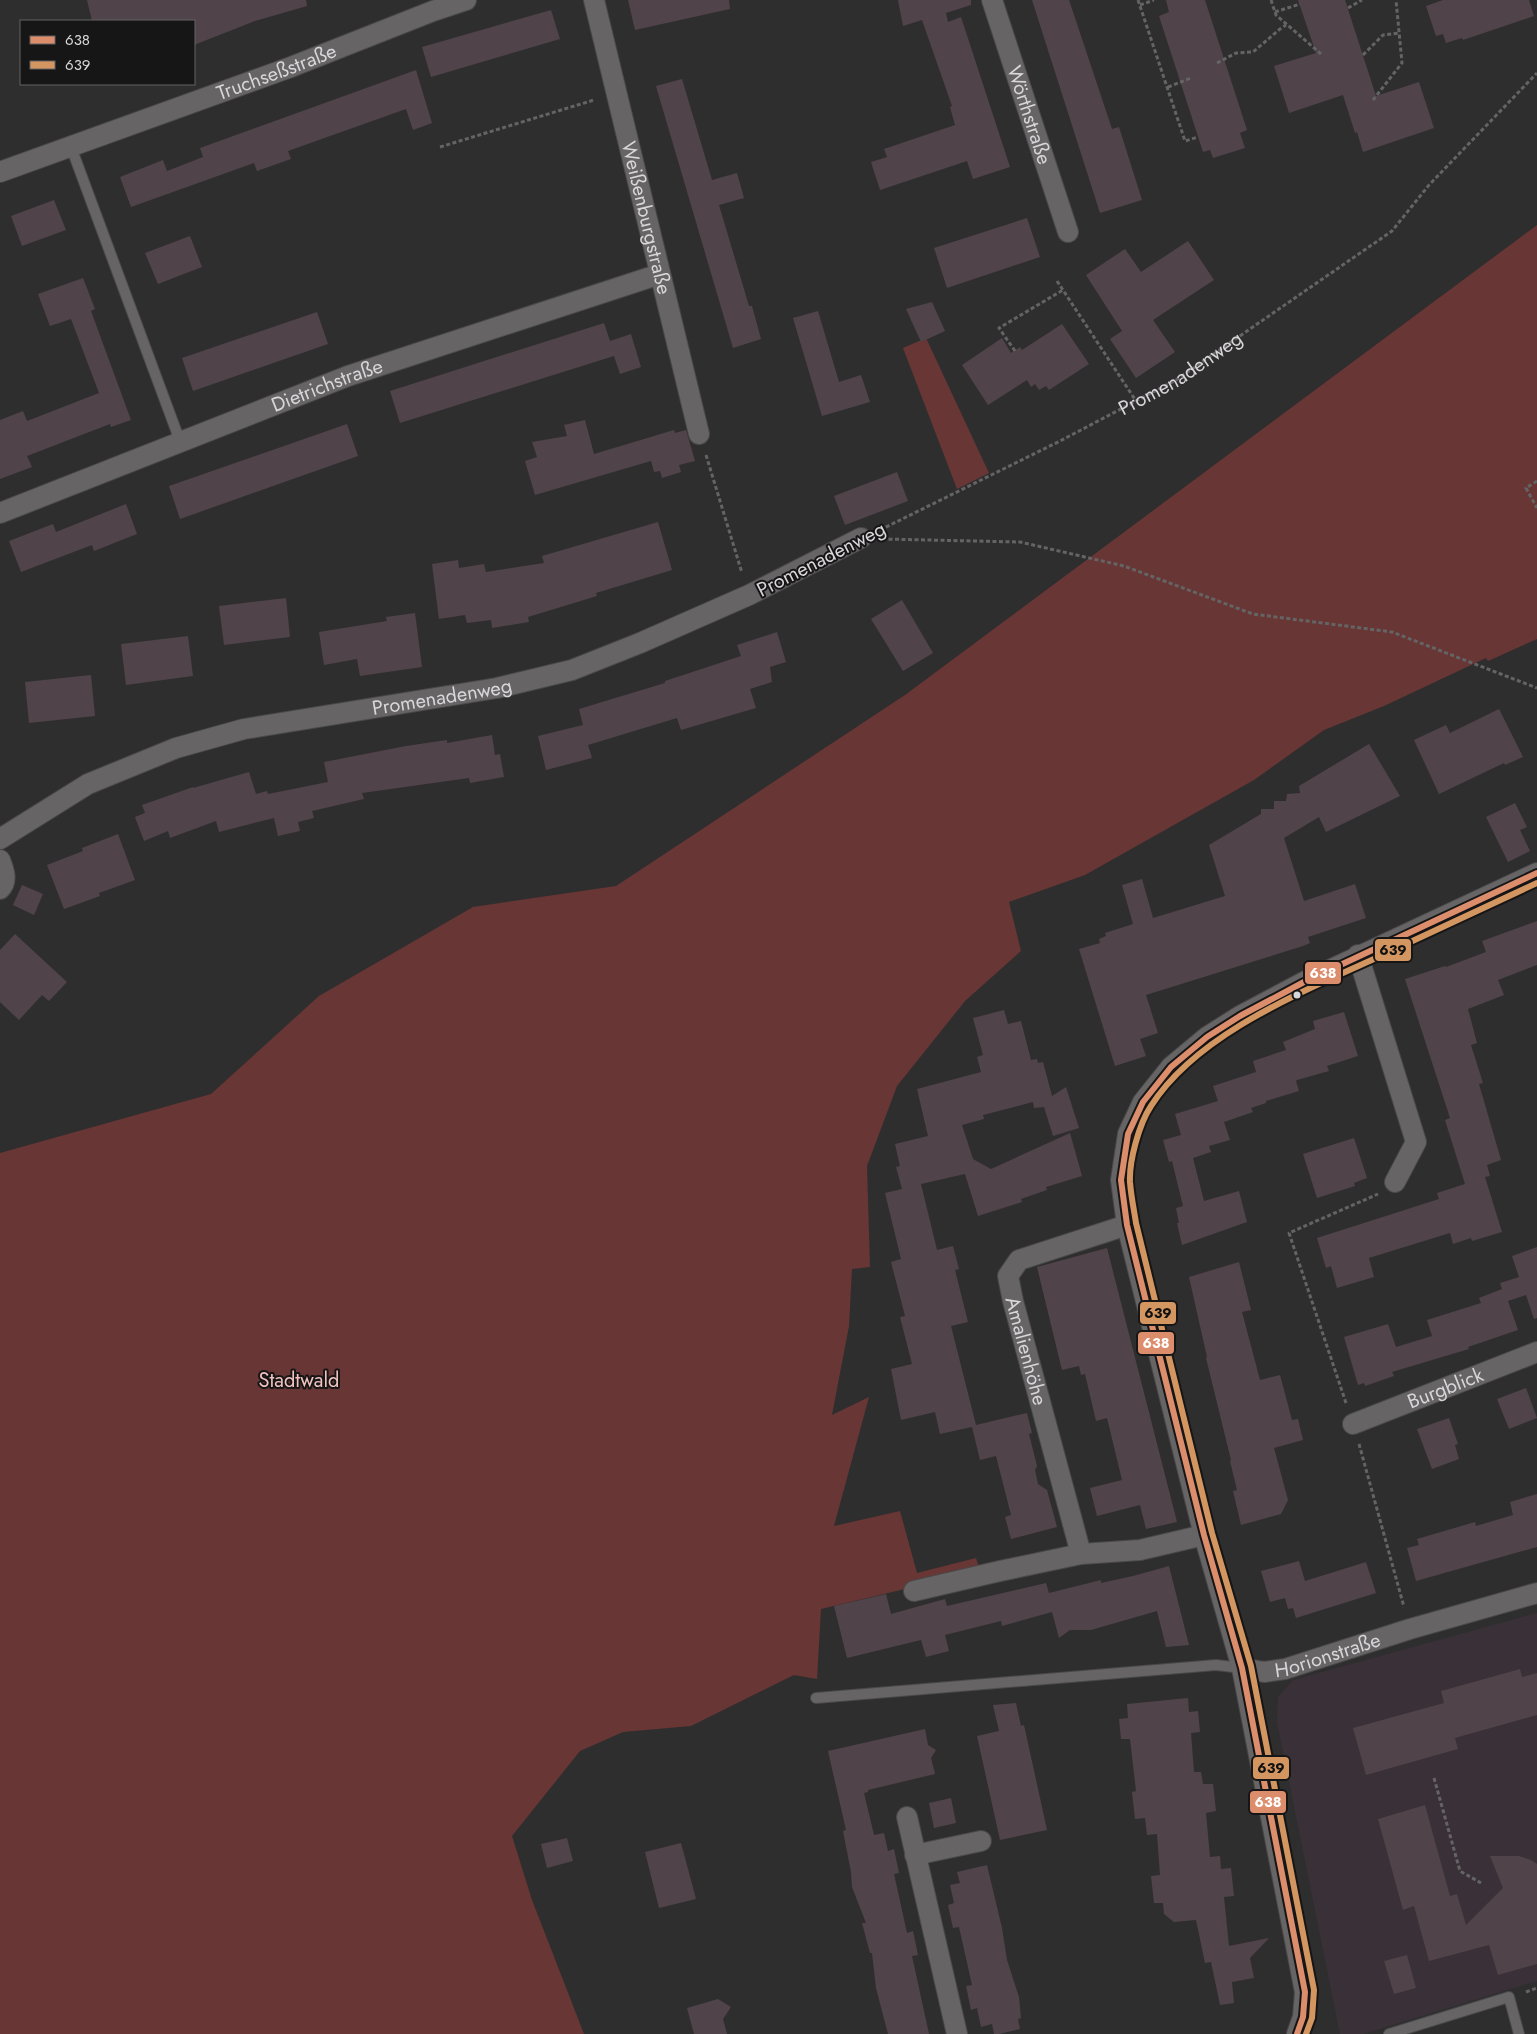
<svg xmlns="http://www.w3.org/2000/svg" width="1537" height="2034" font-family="Jost,sans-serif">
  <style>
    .built { fill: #393137 }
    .green { fill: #683634 }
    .building { fill: #504349 }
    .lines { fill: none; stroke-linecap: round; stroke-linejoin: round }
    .service-casing { stroke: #4a494a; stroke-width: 12 }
    .minor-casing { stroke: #4a494a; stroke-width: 22 }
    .path { stroke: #656465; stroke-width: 3; stroke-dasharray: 4 2.5; stroke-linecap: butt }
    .service { stroke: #666465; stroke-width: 10 }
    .minor { stroke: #666465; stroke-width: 20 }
    .bus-1-casing { stroke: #171617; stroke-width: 10 }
    .bus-2-casing { stroke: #171617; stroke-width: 10 }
    .bus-1 { stroke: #dc8d6c; stroke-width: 6 }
    .bus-2 { stroke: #d49660; stroke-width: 6 }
    .bus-dot { fill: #d8d6d8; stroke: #171617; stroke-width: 2 }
    .labels { text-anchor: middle; stroke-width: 4; stroke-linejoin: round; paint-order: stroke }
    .street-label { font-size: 20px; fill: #d8d6d8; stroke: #171617 }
    .park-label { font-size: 20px; fill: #f1c2be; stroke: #171617 }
    .line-badge { stroke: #171617; stroke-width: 2 }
    .badge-label { font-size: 14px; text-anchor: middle; font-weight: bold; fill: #fff }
    .pale-badge-label { font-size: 14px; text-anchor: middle; font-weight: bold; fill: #111 }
  </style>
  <rect width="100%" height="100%" fill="#2f2e2f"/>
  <path class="built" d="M 1537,1613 L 1537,1981 L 1363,2034 L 1340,2034 L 1277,1722 L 1278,1697 L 1293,1680 Z"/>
  <g class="green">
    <path d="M 1537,225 L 1537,639 L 1488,661 L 1486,658 L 1384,706 L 1324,730 L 1254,780 L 1085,875 L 1009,902 L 1021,951 L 965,1001 L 897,1086 L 867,1166 L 870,1267 L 852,1269 L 849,1326 L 832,1415 L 869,1397 L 834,1526 L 900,1511 L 917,1573 L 976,1558 L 980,1571 L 821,1609 L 817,1679 L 794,1675 L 691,1726 L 623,1732 L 580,1751 L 512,1836 L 532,1900 L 584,2034 L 0,2034 L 0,1153 L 211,1094 L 319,996 L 473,907 L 616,886 L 905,695 Z"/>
    <path d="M 926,338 L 989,473 L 957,489 L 903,348 Z"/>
  </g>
  <g class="building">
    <path d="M 87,0 L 306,0 L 307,6 L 255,21 L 194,45 L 194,21 L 92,21 Z"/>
    <path d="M 628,0 L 729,0 L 730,9 L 635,30 Z"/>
    <path d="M 898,0 L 971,0 L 971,5 L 946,13 L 948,22 L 961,17 L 1010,167 L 973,179 L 967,161 L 880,190 L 871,162 L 887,157 L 884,149 L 955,125 L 950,107 L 952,106 L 922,20 L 903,26 Z"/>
    <path d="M 1032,0 L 1069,0 L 1112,129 L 1119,127 L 1142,200 L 1100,213 Z"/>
    <path d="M 1166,0 L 1205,0 L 1247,130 L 1240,133 L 1245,148 L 1213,158 L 1210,150 L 1203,152 L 1159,16 L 1169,12 Z"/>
    <path d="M 1298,0 L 1345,0 L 1376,96 L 1419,82 L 1434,128 L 1363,152 L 1357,132 L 1355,133 L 1343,95 L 1289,113 L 1274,66 L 1316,53 Z"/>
    <path d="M 1443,0 L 1529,0 L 1534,16 L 1463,40 L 1462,38 L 1446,43 L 1443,34 L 1436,36 L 1426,6 Z"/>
    <path d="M 551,10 L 560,39 L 431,77 L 422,47 Z"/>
    <path d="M 416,70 L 432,123 L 413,130 L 406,109 L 288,151 L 291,159 L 257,171 L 254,163 L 131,207 L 120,177 L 163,160 L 167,171 L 203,157 L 200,148 Z"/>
    <path d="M 682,79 L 712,180 L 737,173 L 744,198 L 719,205 L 749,306 L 752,306 L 761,339 L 733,348 L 656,86 Z"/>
    <path d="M 54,200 L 66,230 L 22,246 L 11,216 Z"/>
    <path d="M 1027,218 L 1040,257 L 947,288 L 934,248 Z"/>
    <path d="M 190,236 L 202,267 L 158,284 L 145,253 Z"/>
    <path d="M 1188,241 L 1214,280 L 1153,320 L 1175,352 L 1136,378 L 1110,339 L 1122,331 L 1086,275 L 1125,249 L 1141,272 Z"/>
    <path d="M 83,278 L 95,309 L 91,311 L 131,420 L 111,427 L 110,424 L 27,456 L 32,467 L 0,479 L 0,420 L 23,411 L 27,421 L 99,393 L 71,319 L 50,326 L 38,294 Z"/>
    <path d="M 932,302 L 945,331 L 921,342 L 906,309 Z"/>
    <path d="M 818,311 L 839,382 L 861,375 L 870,402 L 822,416 L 793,318 Z"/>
    <path d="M 317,312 L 328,344 L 193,391 L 182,358 Z"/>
    <path d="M 604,323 L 610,341 L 631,334 L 641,367 L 620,374 L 614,356 L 400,423 L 390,391 Z"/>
    <path d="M 1062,324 L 1089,364 L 1049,390 L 1046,386 L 1039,390 L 1035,384 L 1031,387 L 1027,380 L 988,405 L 962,365 L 1002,338 L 1011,353 L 1020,347 L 1022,350 Z"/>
    <path d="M 585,420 L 594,454 L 674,430 L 675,433 L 686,430 L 695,461 L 679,465 L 681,472 L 662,478 L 660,471 L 654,472 L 651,461 L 535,495 L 525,461 L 537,457 L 532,442 L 567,436 L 564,425 Z"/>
    <path d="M 347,424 L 358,456 L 180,519 L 169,486 Z"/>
    <path d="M 897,472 L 908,501 L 845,525 L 834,496 Z"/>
    <path d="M 126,504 L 137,534 L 94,551 L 92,545 L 21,572 L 9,541 L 53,524 L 56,532 Z"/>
    <path d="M 658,522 L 672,570 L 596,593 L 597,596 L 528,617 L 529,622 L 492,628 L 491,620 L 467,623 L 465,615 L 439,619 L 432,564 L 458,560 L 459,568 L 484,564 L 486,572 L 544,563 L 542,556 Z"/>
    <path d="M 286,598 L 290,637 L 224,645 L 219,606 Z"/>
    <path d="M 902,600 L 933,653 L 903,671 L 871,619 Z"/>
    <path d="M 415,613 L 422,667 L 360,676 L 357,659 L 324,665 L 319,632 L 387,621 L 386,617 Z"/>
    <path d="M 777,632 L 786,662 L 770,667 L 772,682 L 750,689 L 756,708 L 681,730 L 677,718 L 588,745 L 592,758 L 546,770 L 538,736 L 583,725 L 579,709 L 665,683 L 665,681 L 741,656 L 737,645 Z"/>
    <path d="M 188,636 L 193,676 L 126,685 L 121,644 Z"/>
    <path d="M 91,675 L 95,716 L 29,723 L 25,682 Z"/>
    <path d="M 1499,709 L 1523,757 L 1505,765 L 1504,763 L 1439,794 L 1414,740 L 1446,725 L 1450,733 Z"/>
    <path d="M 492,735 L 495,755 L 500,754 L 504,777 L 470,783 L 469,778 L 362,793 L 364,799 L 312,811 L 314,818 L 298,822 L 300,831 L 278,836 L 274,818 L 219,832 L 216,821 L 170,838 L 168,831 L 144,841 L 135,817 L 145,813 L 142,805 L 193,787 L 193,788 L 249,772 L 256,794 L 267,791 L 268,794 L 328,782 L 324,762 L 406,746 L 447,740 L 447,743 Z"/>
    <path d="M 1369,744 L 1400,796 L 1326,832 L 1319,817 L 1284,838 L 1304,901 L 1355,884 L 1366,918 L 1308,937 L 1310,943 L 1303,946 L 1146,995 L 1158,1033 L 1140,1039 L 1146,1056 L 1115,1066 L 1079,949 L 1100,943 L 1099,939 L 1106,936 L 1105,933 L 1133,924 L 1122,885 L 1142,879 L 1153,918 L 1225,896 L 1209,845 L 1261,814 L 1261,809 L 1274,809 L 1274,801 L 1286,801 L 1287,794 L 1300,793 L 1299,786 Z"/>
    <path d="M 1515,803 L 1527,827 L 1520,830 L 1530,851 L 1508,862 L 1486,817 Z"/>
    <path d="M 118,834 L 135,880 L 99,893 L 100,896 L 64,909 L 47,865 L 83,851 L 82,848 Z"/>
    <path d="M 22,885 L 43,894 L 34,915 L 13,905 Z"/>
    <path d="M 1537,921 L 1537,965 L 1498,980 L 1504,995 L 1468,1009 L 1477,1043 L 1471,1045 L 1483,1083 L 1479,1084 L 1501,1160 L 1487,1165 L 1490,1176 L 1485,1177 L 1502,1232 L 1472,1241 L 1471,1238 L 1453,1244 L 1450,1233 L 1369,1258 L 1374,1277 L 1337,1288 L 1331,1266 L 1326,1268 L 1317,1238 L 1439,1199 L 1437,1193 L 1465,1184 L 1445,1120 L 1450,1118 L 1405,979 L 1445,966 L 1446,967 L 1486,952 L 1482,941 Z"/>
    <path d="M 15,934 L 67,982 L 49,1001 L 42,995 L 19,1020 L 0,1002 L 0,950 Z"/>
    <path d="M 1004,1010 L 1008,1024 L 1021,1021 L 1031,1060 L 1037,1059 L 1038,1063 L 1043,1062 L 1052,1096 L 1066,1087 L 1079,1128 L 1053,1136 L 1044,1107 L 1034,1108 L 1033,1102 L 983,1115 L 984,1119 L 962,1125 L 973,1159 L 991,1169 L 1070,1133 L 1082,1176 L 1046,1187 L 1047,1190 L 1021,1199 L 1022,1202 L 978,1216 L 965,1174 L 921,1184 L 937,1250 L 953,1246 L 959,1269 L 955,1270 L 968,1322 L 951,1326 L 976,1425 L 1027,1413 L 1032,1433 L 1029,1434 L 1037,1466 L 1035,1470 L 1038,1484 L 1047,1490 L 1057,1527 L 1011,1539 L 1005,1517 L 1011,1515 L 996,1456 L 980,1460 L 972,1427 L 940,1434 L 935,1412 L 901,1420 L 891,1369 L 912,1364 L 900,1317 L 905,1316 L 891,1262 L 901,1259 L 885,1193 L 902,1189 L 896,1167 L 900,1166 L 895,1144 L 928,1136 L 917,1089 L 981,1072 L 977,1057 L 983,1055 L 973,1018 Z"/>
    <path d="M 1344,1012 L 1358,1056 L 1327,1066 L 1329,1071 L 1297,1080 L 1296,1081 L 1299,1091 L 1266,1101 L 1266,1103 L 1251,1108 L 1253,1112 L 1224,1122 L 1230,1140 L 1209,1146 L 1211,1152 L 1193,1158 L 1204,1201 L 1239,1191 L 1247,1222 L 1182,1245 L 1177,1223 L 1179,1223 L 1176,1208 L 1183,1206 L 1172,1161 L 1169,1162 L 1163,1140 L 1181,1135 L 1175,1114 L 1218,1101 L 1213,1086 L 1256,1072 L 1253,1061 L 1286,1050 L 1283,1042 L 1315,1029 L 1313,1021 Z"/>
    <path d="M 1354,1138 L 1367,1178 L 1354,1183 L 1355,1186 L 1317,1198 L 1303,1154 Z"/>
    <path d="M 1537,1247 L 1537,1318 L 1534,1319 L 1526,1295 L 1508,1301 L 1518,1330 L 1468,1347 L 1469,1349 L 1392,1372 L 1394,1376 L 1365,1386 L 1364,1383 L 1358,1385 L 1344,1337 L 1388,1324 L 1396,1347 L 1432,1336 L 1427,1320 L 1481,1303 L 1479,1298 L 1502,1289 L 1500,1283 L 1519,1277 L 1512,1256 Z"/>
    <path d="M 1107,1248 L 1177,1522 L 1146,1529 L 1140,1505 L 1097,1516 L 1090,1488 L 1122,1480 L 1107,1418 L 1096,1421 L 1085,1374 L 1081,1375 L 1079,1366 L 1062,1370 L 1037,1267 Z"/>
    <path d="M 1239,1262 L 1251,1310 L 1242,1312 L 1260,1380 L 1280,1375 L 1292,1420 L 1298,1419 L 1303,1440 L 1274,1448 L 1288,1500 L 1281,1514 L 1241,1525 L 1233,1491 L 1237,1490 L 1230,1461 L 1231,1460 L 1206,1358 L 1207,1357 L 1189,1277 Z"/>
    <path d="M 1526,1388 L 1537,1418 L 1509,1429 L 1497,1399 Z"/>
    <path d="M 1449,1418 L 1458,1444 L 1455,1445 L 1459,1459 L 1432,1469 L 1417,1429 Z"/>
    <path d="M 1537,1494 L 1537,1547 L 1416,1581 L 1407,1548 L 1419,1545 L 1417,1539 L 1475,1522 L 1476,1526 L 1513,1515 L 1510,1502 Z"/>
    <path d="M 1299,1561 L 1305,1581 L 1366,1562 L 1376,1593 L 1296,1618 L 1293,1608 L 1288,1609 L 1285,1598 L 1270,1602 L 1261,1571 Z"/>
    <path d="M 1169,1566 L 1189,1645 L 1166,1647 L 1157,1611 L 1091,1630 L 1070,1630 L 1059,1638 L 1052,1612 L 1002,1626 L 1001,1621 L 945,1635 L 949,1651 L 926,1657 L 921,1640 L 847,1658 L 834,1606 L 886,1594 L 891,1614 L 945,1599 L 947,1606 L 1046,1583 L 1049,1593 L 1101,1580 L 1101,1583 L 1133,1576 Z"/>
    <path d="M 1520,1669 L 1522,1677 L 1537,1673 L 1537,1715 L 1455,1738 L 1458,1749 L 1366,1775 L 1353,1728 L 1444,1703 L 1441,1691 Z"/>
    <path d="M 1188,1698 L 1189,1712 L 1198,1711 L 1200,1732 L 1191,1733 L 1194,1772 L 1201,1772 L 1203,1784 L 1213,1784 L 1216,1811 L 1206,1813 L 1210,1857 L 1220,1856 L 1221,1869 L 1231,1868 L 1234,1896 L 1224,1897 L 1229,1946 L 1269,1938 L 1250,1958 L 1254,1978 L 1232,1982 L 1234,2003 L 1220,2005 L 1211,1962 L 1205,1963 L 1196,1920 L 1174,1922 L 1164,1914 L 1163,1903 L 1154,1903 L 1151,1876 L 1160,1875 L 1157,1834 L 1147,1835 L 1145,1818 L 1135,1819 L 1132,1792 L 1136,1791 L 1130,1739 L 1121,1739 L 1119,1719 L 1128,1718 L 1127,1704 Z"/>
    <path d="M 1016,1703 L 1021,1726 L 1024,1725 L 1047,1830 L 1000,1840 L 977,1736 L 999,1731 L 993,1705 Z"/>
    <path d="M 925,1729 L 928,1745 L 936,1750 L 931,1758 L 935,1774 L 868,1790 L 868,1792 L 864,1793 L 874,1835 L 884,1833 L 888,1851 L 894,1849 L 899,1873 L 894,1874 L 907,1933 L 913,1931 L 918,1955 L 912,1956 L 929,2034 L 888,2034 L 876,1988 L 872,1953 L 870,1953 L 862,1923 L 866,1923 L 852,1887 L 851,1872 L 843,1831 L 846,1830 L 828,1751 Z"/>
    <path d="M 951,1798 L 956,1823 L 934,1828 L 929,1803 Z"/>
    <path d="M 1425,1805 L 1450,1896 L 1457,1894 L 1466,1925 L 1503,1888 L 1490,1856 L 1519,1856 L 1531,1860 L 1537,1864 L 1537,1964 L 1498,1975 L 1489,1945 L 1429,1961 L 1414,1906 L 1403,1910 L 1378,1819 Z"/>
    <path d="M 567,1838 L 573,1861 L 547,1868 L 541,1844 Z"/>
    <path d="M 681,1843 L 696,1899 L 659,1908 L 645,1852 Z"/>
    <path d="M 987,1865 L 1002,1928 L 1007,1960 L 1019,1997 L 1021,2018 L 1018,2019 L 1020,2029 L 999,2034 L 994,2034 L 992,2024 L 981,2027 L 977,2008 L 971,2010 L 966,1986 L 972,1985 L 959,1927 L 953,1928 L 948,1905 L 954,1903 L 950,1885 L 960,1883 L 957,1872 Z"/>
    <path d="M 1407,1955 L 1416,1988 L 1394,1994 L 1384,1961 Z"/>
    <path d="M 718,1999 L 731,2007 L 723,2019 L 727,2034 L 694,2034 L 687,2008 Z"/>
  </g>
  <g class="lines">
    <defs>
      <g id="service">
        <path d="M 71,147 L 180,441"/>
        <path d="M 816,1698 L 1216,1665 L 1242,1668"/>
        <path d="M 1389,2034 L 1509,1997 L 1519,2034"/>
      </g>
      <g id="minor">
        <path id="s2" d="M 594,0 L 699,434"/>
        <path id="s3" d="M 992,0 L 1068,232"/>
        <path id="s4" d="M 0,172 L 291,67 L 433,11 L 466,0"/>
        <path id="s5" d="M 0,513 L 348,376 L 660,274"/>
        <path id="s6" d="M 0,839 L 88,784 L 176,748 L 244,729 L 497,688 L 572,670 L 640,643 L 749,595 L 861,538"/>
        <path d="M 0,860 C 4,870 8,881 0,889"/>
        <path d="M 1358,955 L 1416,1142 L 1395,1182"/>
        <path id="s7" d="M 1127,1225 L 1019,1260 L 1008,1276 L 1013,1301 L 1081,1554 L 1140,1550 L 1204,1535"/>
        <path id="s8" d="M 1353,1424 L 1537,1352"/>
        <path d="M 914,1591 L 1000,1571 L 1081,1554"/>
        <path id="s9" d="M 1242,1668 L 1264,1672 L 1285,1669 L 1410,1629 L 1537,1593"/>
        <path d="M 907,1817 L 957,2034"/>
        <path d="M 915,1855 L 981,1841"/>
        <path d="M 1297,2034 L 1303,2017 L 1305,1992 L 1242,1668 L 1204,1535 L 1127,1225 L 1121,1180 L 1128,1134 L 1143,1102 L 1171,1067 L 1207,1037 L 1240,1016 L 1304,982 L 1537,873"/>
      </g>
    </defs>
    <use href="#service" class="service-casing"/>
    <use href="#minor" class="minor-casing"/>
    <g class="path">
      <path d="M 1138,0 L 1185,141 L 1198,137"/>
      <path d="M 1271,0 L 1276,15 L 1321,54"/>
      <path d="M 1140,5 L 1154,0"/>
      <path d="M 1348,8 L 1362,0"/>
      <path d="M 1275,12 L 1300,4"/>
      <path d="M 1363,55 L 1383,35 L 1400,33"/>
      <path d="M 1217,63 L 1236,53 L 1253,52 L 1280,29 L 1286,25"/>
      <path d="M 1168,87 L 1191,78"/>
      <path d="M 1373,100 L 1402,63 L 1396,0"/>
      <path d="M 440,147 L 594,100"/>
      <path d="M 1057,281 L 1136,401"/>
      <path d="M 1015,351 L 999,328 L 1063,290"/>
      <path d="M 706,455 L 742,573"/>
      <path d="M 1537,481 L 1526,488 L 1537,508"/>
      <path id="s1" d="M 880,530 L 1060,441 L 1176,380 L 1392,231 L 1429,185 L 1537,73"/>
      <path d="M 882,539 L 1020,542 L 1124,566 L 1253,614 L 1392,632 L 1537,688"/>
      <path d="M 1346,1403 L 1289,1233 L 1378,1194"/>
      <path d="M 1359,1444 L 1404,1607"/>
      <path d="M 1434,1778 L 1460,1871 L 1481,1883"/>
      <path d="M 1526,1992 L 1537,1988"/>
    </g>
    <use href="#service" class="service"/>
    <use href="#minor" class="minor"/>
    <defs>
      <path id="bus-1" d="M 1297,2034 L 1303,2017 L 1305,1992 L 1242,1668 L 1204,1535 L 1127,1225 L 1121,1180 L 1128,1134 L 1143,1102 L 1171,1067 L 1207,1037 L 1240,1016 L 1304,982 L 1537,873"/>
      <path id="bus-2" d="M 1306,2034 L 1312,2018 L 1314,1990 L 1251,1666 L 1212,1533 L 1136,1223 C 1134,1210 1131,1196 1130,1182 C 1129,1161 1139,1124 1151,1106 C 1197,1034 1300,993 1376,958 C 1429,933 1483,908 1537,883"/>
    </defs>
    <use href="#bus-1" class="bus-1-casing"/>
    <use href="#bus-2" class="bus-2-casing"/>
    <use href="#bus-1" class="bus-1"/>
    <use href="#bus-2" class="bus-2"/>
  </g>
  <circle class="bus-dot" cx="1297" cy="995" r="4.5"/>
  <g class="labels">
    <g class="street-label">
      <text dy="7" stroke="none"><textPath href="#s4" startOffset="294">Truchseßstraße</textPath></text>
      <text dy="7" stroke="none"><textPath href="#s3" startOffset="121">Wörthstraße</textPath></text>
      <text dy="7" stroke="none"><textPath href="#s2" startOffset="224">Weißenburgstraße</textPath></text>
      <text dy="7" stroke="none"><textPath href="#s1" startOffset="339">Promenadenweg</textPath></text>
      <text dy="7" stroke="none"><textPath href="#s5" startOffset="351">Dietrichstraße</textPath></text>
      <text transform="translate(821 559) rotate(-27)" y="7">Promenadenweg</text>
      <text dy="7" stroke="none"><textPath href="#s6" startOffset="470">Promenadenweg</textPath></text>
      <text dy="7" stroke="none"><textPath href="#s7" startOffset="210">Amalienhöhe</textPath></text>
      <text dy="7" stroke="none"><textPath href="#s8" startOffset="99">Burgblick</textPath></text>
      <text dy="7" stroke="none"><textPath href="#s9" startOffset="88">Horionstraße</textPath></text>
    </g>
    <g class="park-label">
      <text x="299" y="1387">Stadtwald</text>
    </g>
  </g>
  <g class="line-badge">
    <rect x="1374" y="938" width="38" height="24" rx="5" fill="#d49660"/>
    <rect x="1304" y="961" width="38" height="24" rx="5" fill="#dc8d6c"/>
    <rect x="1139" y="1301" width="38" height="24" rx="5" fill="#d49660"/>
    <rect x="1137" y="1331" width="38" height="24" rx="5" fill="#dc8d6c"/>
    <rect x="1252" y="1756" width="38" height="24" rx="5" fill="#d49660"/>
    <rect x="1249" y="1790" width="38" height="24" rx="5" fill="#dc8d6c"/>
  </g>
  <g class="badge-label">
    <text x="1323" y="978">638</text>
    <text x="1156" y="1348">638</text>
    <text x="1268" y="1807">638</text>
  </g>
  <g class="pale-badge-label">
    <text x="1393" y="955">639</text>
    <text x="1158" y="1318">639</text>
    <text x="1271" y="1773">639</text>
  </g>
  <rect x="20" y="20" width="175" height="65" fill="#171617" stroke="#646364"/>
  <rect x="30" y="36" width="25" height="8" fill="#dc8d6c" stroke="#646364"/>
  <text x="65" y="45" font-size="15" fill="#d8d6d8">638</text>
  <rect x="30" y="61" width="25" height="8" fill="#d49660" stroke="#646364"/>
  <text x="65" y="70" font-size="15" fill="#d8d6d8">639</text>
</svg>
